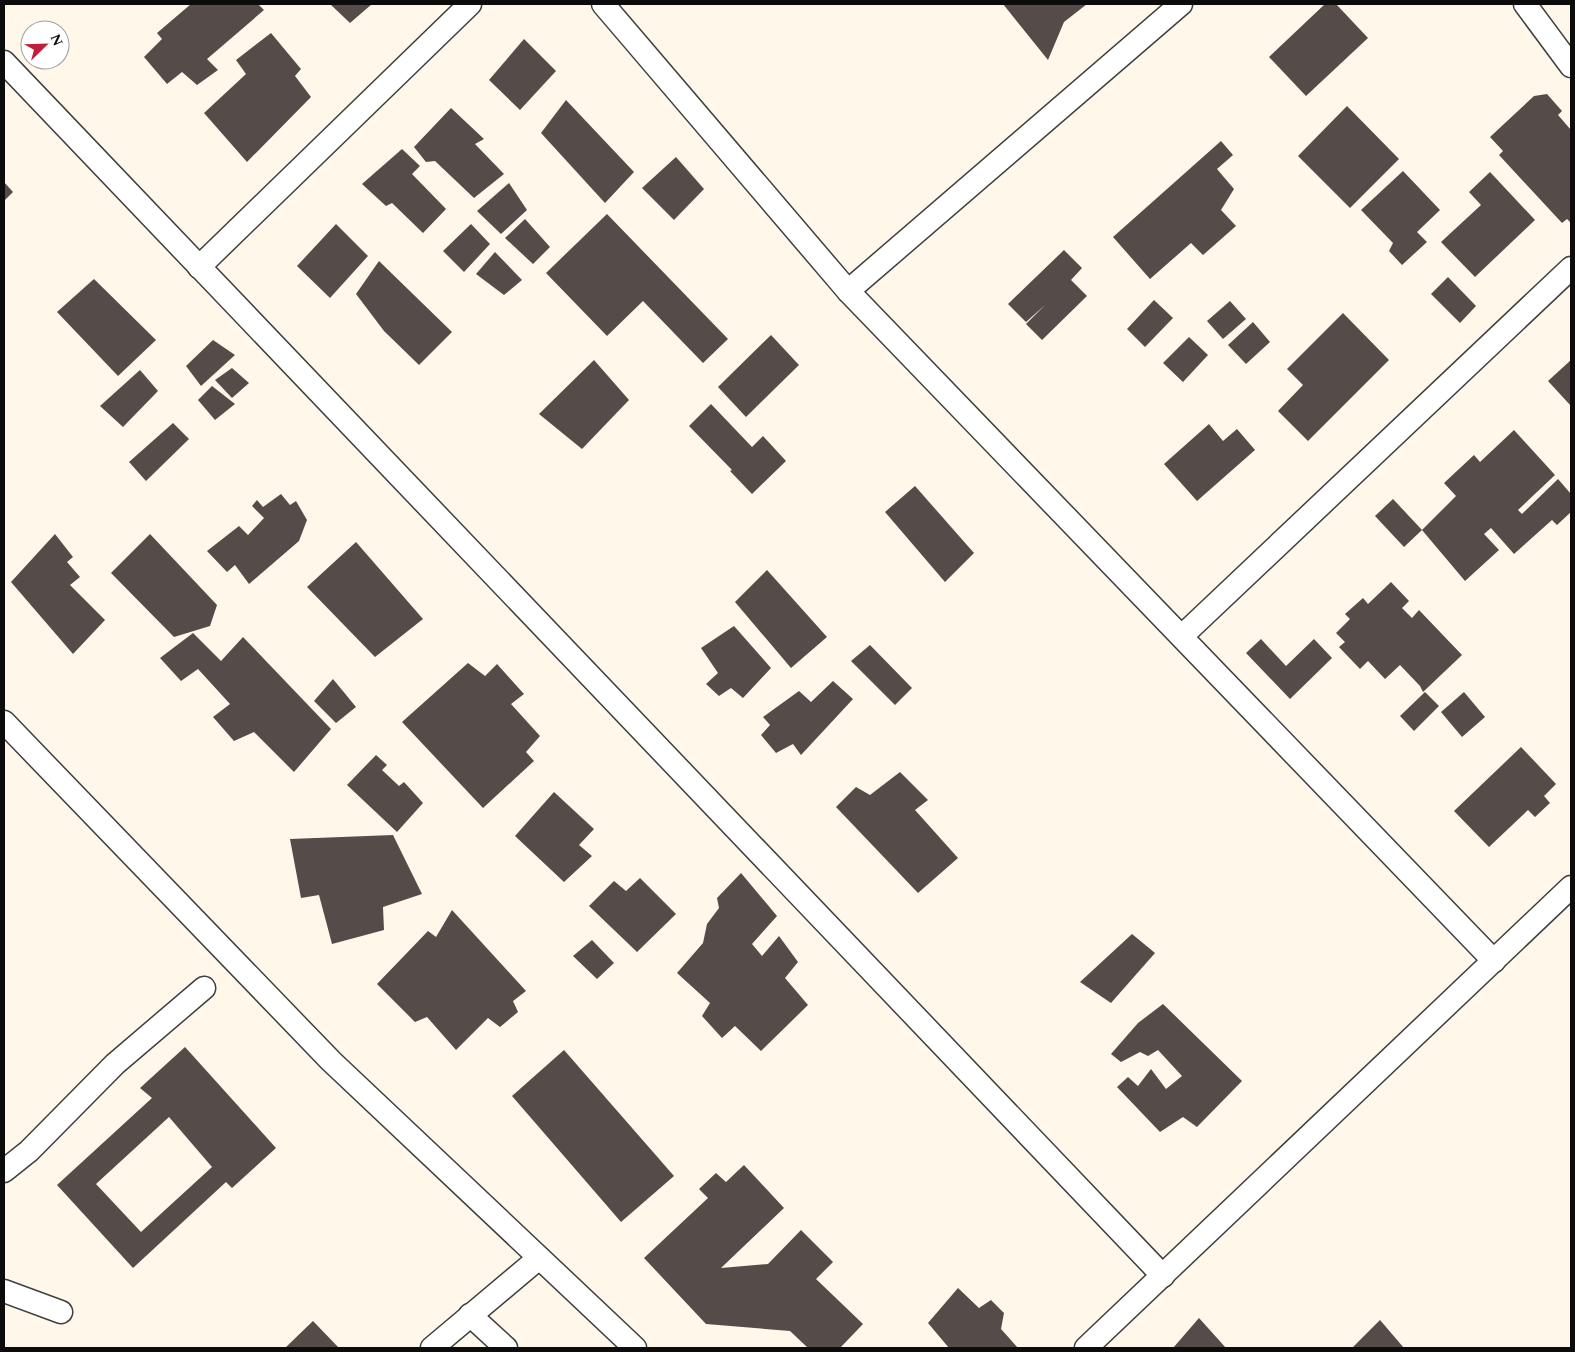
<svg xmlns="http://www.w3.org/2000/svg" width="1575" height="1352" font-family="Spectral,serif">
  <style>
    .building { fill: #554b48; fill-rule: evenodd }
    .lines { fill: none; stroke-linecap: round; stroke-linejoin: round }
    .minor-casing { stroke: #3f3f3f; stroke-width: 25 }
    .minor { stroke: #fff; stroke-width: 22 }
  </style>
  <rect width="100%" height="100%" fill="#fff8ea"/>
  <g class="building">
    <path d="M 191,4 L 258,4 L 264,10 L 207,59 L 218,70 L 197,85 L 182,72 L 167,84 L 144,57 L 162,39 L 157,33 Z"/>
    <path d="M 330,4 L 372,4 L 350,23 Z"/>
    <path d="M 1003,4 L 1087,4 L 1064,22 L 1048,60 Z"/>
    <path d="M 1325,4 L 1336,4 L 1368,38 L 1306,96 L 1269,57 Z"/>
    <path d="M 271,33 L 301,69 L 295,76 L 311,97 L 247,162 L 204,113 L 246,74 L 236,60 Z"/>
    <path d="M 524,39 L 556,71 L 520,110 L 489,80 Z"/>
    <path d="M 1547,94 L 1562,111 L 1558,115 L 1571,130 L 1571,223 L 1567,219 L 1562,223 L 1499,155 L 1503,151 L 1490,137 L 1534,96 Z"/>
    <path d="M 566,100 L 634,172 L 605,203 L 541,133 Z"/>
    <path d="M 1347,106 L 1399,159 L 1350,208 L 1298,156 Z"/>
    <path d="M 451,108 L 484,139 L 475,144 L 504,174 L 474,198 L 435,161 L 426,162 L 414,147 Z"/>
    <path d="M 1221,141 L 1233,155 L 1217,169 L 1234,189 L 1221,210 L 1236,226 L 1203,255 L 1191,243 L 1150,279 L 1113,237 Z"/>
    <path d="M 402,149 L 420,166 L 412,174 L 446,209 L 423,233 L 392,203 L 386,206 L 362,184 Z"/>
    <path d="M 676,157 L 704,189 L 674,220 L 642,188 Z"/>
    <path d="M 1403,171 L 1440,210 L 1417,232 L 1427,242 L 1402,265 L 1389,251 L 1393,243 L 1361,210 Z"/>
    <path d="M 1490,172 L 1535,220 L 1475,277 L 1441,242 L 1481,205 L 1469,192 Z"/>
    <path d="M 4,182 L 13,192 L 4,201 Z"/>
    <path d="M 509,183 L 527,210 L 501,234 L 477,211 Z"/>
    <path d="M 607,214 L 728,339 L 703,363 L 643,301 L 607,336 L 546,273 Z"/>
    <path d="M 525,219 L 550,247 L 533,264 L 505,238 Z"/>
    <path d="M 336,224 L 368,256 L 330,298 L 297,266 Z"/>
    <path d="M 471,224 L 490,244 L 464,272 L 443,251 Z"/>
    <path d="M 1064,250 L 1082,268 L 1071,280 L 1087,296 L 1042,340 L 1026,324 L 1045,305 L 1026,322 L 1008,304 Z"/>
    <path d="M 495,252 L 522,280 L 504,295 L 476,274 Z"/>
    <path d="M 379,261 L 452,332 L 419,365 L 384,331 L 356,294 Z"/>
    <path d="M 1448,277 L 1476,306 L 1460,323 L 1431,294 Z"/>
    <path d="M 94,279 L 156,340 L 118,376 L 57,312 Z"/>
    <path d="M 1154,300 L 1173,318 L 1145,347 L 1127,329 Z"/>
    <path d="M 1230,301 L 1246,319 L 1223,339 L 1207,321 Z"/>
    <path d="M 1343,313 L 1389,360 L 1308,441 L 1278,411 L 1303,385 L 1287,369 Z"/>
    <path d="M 1253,322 L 1270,342 L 1246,364 L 1228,345 Z"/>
    <path d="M 771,335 L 799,365 L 746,417 L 718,387 Z"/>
    <path d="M 1189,337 L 1208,355 L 1183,382 L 1163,363 Z"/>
    <path d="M 213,340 L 235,355 L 201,386 L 186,366 Z"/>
    <path d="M 594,360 L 629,400 L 582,449 L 539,414 Z"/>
    <path d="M 1571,360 L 1571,406 L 1548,381 Z"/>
    <path d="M 232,368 L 249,383 L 232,398 L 215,380 Z"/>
    <path d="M 140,370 L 158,391 L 123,427 L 100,406 Z"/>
    <path d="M 212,386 L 235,404 L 215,420 L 198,400 Z"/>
    <path d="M 711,404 L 752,447 L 763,436 L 786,461 L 752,494 L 730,471 L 732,470 L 689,426 Z"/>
    <path d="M 173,423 L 189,439 L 146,481 L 129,462 Z"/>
    <path d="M 1209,424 L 1223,441 L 1237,429 L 1255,450 L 1197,501 L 1164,464 Z"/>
    <path d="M 1514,430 L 1555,475 L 1518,510 L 1522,514 L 1558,479 L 1571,494 L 1571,512 L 1557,525 L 1552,520 L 1514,554 L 1491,528 L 1484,534 L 1499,550 L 1465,581 L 1422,530 L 1456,496 L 1444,483 L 1474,455 L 1480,462 Z"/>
    <path d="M 915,486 L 974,553 L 945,582 L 885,512 Z"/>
    <path d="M 281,494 L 290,505 L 296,501 L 307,520 L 299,541 L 249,584 L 235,565 L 227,572 L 207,551 L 239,526 L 248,535 L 264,518 L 252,506 L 257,500 L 263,507 Z"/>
    <path d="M 1393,499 L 1422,530 L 1404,547 L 1375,516 Z"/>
    <path d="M 55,534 L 73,557 L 67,562 L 80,577 L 70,585 L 105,620 L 73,654 L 11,582 Z"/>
    <path d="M 150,534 L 217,605 L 210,626 L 174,637 L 111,573 Z"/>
    <path d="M 356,542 L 423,619 L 375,657 L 307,587 Z"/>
    <path d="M 767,570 L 827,637 L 791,668 L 735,602 Z"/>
    <path d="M 1391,582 L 1409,601 L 1402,608 L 1412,618 L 1419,610 L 1462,655 L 1423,692 L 1420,686 L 1400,665 L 1385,679 L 1368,661 L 1360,669 L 1339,647 L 1345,642 L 1336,633 L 1350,619 L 1345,614 L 1363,598 L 1368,604 Z"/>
    <path d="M 734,626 L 771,668 L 743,698 L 731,688 L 719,696 L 706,684 L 718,673 L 701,648 Z"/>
    <path d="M 193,633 L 221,661 L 243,637 L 331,729 L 294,772 L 254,732 L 234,741 L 213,717 L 230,704 L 198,669 L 181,681 L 160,658 Z"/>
    <path d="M 1261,639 L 1286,666 L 1314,639 L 1332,658 L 1290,699 L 1246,653 Z"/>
    <path d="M 870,645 L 912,688 L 895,705 L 851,661 Z"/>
    <path d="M 468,663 L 485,676 L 497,664 L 524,694 L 511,704 L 540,736 L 526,752 L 534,761 L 483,808 L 402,722 Z"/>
    <path d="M 333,679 L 356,707 L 336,723 L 314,701 Z"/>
    <path d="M 833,681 L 853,699 L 801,755 L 793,744 L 776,753 L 761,735 L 770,725 L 763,717 L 799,691 L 811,702 Z"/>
    <path d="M 1425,692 L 1439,706 L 1414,731 L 1400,716 Z"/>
    <path d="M 1464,692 L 1485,717 L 1462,737 L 1441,712 Z"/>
    <path d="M 1521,747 L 1556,784 L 1544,796 L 1550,803 L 1535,817 L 1528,810 L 1489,847 L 1454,811 Z"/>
    <path d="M 376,755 L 387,765 L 382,770 L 399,786 L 404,782 L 423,803 L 397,832 L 347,785 Z"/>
    <path d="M 900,772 L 928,800 L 915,810 L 958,858 L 918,893 L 836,807 L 856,787 L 870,795 Z"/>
    <path d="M 554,792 L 594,829 L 579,845 L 592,856 L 564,882 L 515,836 Z"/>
    <path d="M 393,835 L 422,894 L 383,907 L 384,930 L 332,944 L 319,895 L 301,898 L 290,839 Z"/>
    <path d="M 741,873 L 777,916 L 752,944 L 762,956 L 779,936 L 798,962 L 785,978 L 808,1005 L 761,1051 L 735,1026 L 722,1038 L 702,1016 L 710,1003 L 677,973 L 703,943 L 707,924 L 719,908 L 717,898 Z"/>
    <path d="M 640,878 L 676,914 L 637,952 L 589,906 L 614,881 L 626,891 Z"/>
    <path d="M 452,910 L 526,991 L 513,1001 L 518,1012 L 500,1027 L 488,1018 L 456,1050 L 427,1017 L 415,1022 L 377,984 L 428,931 L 436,937 Z"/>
    <path d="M 1132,934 L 1155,953 L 1111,1003 L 1080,982 Z"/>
    <path d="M 592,940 L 614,963 L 597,979 L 573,956 Z"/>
    <path d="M 1163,1004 L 1242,1081 L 1197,1127 L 1183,1117 L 1160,1132 L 1117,1087 L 1128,1077 L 1138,1086 L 1151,1069 L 1166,1089 L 1182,1076 L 1158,1050 L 1148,1056 L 1140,1052 L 1121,1062 L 1111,1054 L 1138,1023 Z"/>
    <path d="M 185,1047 L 276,1148 L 232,1188 L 226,1182 L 133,1268 L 57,1185 L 152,1098 L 140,1088 ZM 169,1117 L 212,1167 L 141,1232 L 96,1184 Z"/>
    <path d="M 564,1050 L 674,1176 L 621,1222 L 512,1096 Z"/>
    <path d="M 744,1165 L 784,1208 L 721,1268 L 768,1264 L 801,1230 L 833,1262 L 816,1279 L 863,1324 L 840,1348 L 808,1348 L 790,1331 L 706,1324 L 644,1258 L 708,1198 L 699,1189 L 716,1173 L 726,1182 Z"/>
    <path d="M 958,1288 L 979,1308 L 991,1300 L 1004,1313 L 1001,1329 L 1018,1348 L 949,1348 L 928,1323 Z"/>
    <path d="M 1199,1318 L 1226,1348 L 1173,1348 Z"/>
    <path d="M 1380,1320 L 1404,1348 L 1352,1348 Z"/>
    <path d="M 313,1321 L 339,1348 L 285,1348 Z"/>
  </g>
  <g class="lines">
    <defs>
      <g id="minor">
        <path d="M 603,4 L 848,291 L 1494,961"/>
        <path d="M 1525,4 L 1571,66"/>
        <path d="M 4,62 L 1163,1276"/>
        <path d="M 199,267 L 470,4"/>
        <path d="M 848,291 L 1181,4"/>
        <path d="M 1182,636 L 1571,268"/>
        <path d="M 4,722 L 331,1061 L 635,1348"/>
        <path d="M 4,1171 L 29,1151 L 115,1064 L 204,988"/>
        <path d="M 4,1291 L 61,1312"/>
        <path d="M 470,1315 L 506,1348"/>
        <path d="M 432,1348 L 539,1258"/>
        <path d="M 1086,1348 L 1571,887"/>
      </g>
    </defs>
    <use href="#minor" class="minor-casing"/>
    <use href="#minor" class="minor"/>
  </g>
  <rect width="1575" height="1352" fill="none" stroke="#0c0c0c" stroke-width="10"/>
  <g transform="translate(45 45) rotate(67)"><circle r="24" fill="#ffffff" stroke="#9e9e9e"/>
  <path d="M0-4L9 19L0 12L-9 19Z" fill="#c01f3b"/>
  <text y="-8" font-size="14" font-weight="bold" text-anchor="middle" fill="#0c0c0c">N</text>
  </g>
</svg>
